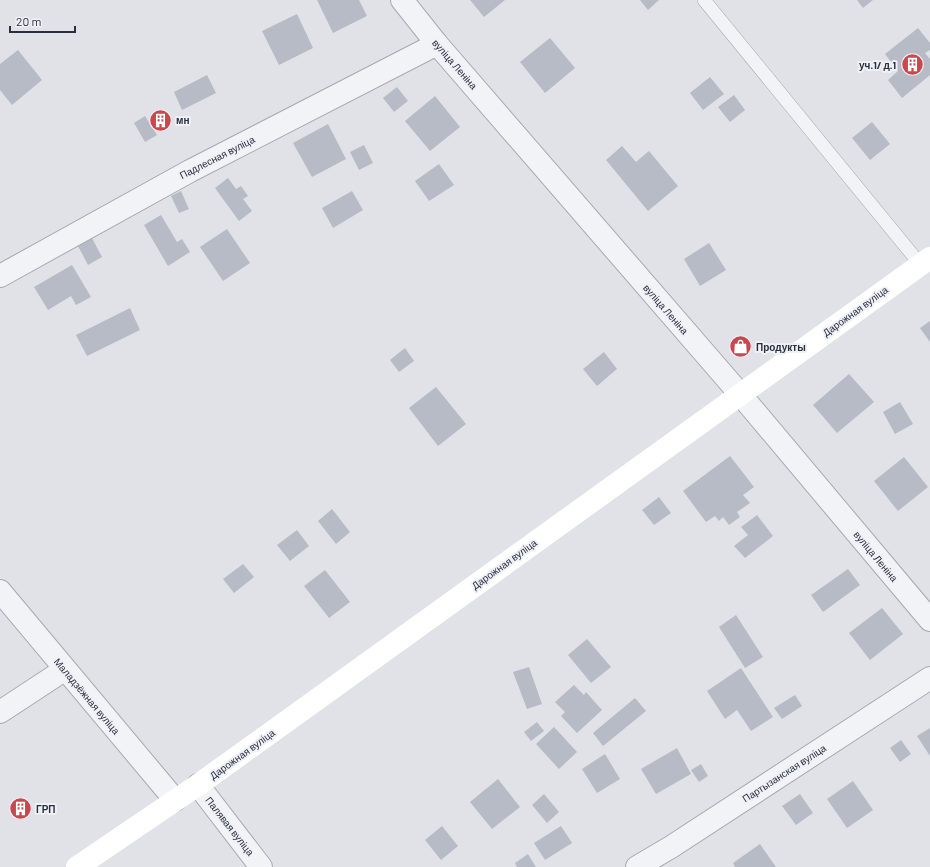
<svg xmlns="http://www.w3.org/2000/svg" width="930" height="867" font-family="Barlow,sans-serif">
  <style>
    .building { fill: #b7bbc5 }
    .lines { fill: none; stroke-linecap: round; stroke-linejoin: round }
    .lane-casing { stroke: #a5a9b2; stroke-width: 14 }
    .street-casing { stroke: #a5a9b2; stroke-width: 24 }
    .lane { stroke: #f2f3f7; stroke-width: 13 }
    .street { stroke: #f2f3f7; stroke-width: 22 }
    .secondary { stroke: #fff; stroke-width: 22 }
    .labels { text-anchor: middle; stroke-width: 4; stroke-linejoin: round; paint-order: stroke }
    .street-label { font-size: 10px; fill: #292f3f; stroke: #eff1f6 }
    .poi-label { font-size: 10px; font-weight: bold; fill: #292f3f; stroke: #eff1f6; text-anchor: start }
  </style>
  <rect width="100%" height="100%" fill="#e0e2e8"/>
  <g class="building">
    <path d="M 317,0 L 359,0 L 367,16 L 333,33 Z"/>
    <path d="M 470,0 L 505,0 L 484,17 Z"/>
    <path d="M 640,0 L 659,0 L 648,10 Z"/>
    <path d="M 857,0 L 873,0 L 863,8 Z"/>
    <path d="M 297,14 L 313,48 L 279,65 L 262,31 Z"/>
    <path d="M 918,28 L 930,43 L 930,50 L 925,53 L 930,59 L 930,75 L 902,98 L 888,80 L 898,71 L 885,54 Z"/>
    <path d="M 550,38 L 575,68 L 545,93 L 520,62 Z"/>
    <path d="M 18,50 L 42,80 L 12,105 L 0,90 L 0,64 Z"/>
    <path d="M 207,75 L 216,93 L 182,110 L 174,92 Z"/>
    <path d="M 710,77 L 724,94 L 703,110 L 690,93 Z"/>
    <path d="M 397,87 L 408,101 L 394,112 L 383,98 Z"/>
    <path d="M 734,95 L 745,110 L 730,122 L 718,107 Z"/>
    <path d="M 435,96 L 460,127 L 430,151 L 405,121 Z"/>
    <path d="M 161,112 L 168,125 L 161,129 L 154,115 Z"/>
    <path d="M 145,116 L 157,135 L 145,142 L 134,123 Z"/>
    <path d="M 872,122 L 890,144 L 870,160 L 852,138 Z"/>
    <path d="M 328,124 L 346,159 L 312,177 L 293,143 Z"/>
    <path d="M 364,145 L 373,163 L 359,170 L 350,152 Z"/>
    <path d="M 622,146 L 636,162 L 649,151 L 678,186 L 648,211 L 606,160 Z"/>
    <path d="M 439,164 L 454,185 L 429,201 L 415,181 Z"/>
    <path d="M 228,178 L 236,189 L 241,186 L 248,196 L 243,199 L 252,211 L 239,221 L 215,188 Z"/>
    <path d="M 181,191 L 189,209 L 179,213 L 171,196 Z"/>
    <path d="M 352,191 L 363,210 L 333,228 L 322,208 Z"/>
    <path d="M 161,215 L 177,242 L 182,239 L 190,252 L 168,266 L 144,225 Z"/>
    <path d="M 227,229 L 250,263 L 223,281 L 200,247 Z"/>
    <path d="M 92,238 L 102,257 L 88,265 L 78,246 Z"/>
    <path d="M 709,243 L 726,270 L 700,286 L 684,259 Z"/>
    <path d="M 72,265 L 91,297 L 76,305 L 71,296 L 48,310 L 34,287 Z"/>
    <path d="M 130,308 L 140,330 L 87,356 L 76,335 Z"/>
    <path d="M 930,321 L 930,342 L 920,328 Z"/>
    <path d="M 405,348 L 414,361 L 399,372 L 390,360 Z"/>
    <path d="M 604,352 L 617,369 L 597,386 L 583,369 Z"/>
    <path d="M 849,374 L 874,402 L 837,433 L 813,405 Z"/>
    <path d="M 436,387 L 466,424 L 438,446 L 409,408 Z"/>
    <path d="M 900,402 L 913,424 L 895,434 L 883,412 Z"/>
    <path d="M 730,456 L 754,487 L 743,495 L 750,503 L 737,512 L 740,517 L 729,525 L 723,517 L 719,521 L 715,516 L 706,522 L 683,491 Z"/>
    <path d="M 904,457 L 928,487 L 898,511 L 874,481 Z"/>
    <path d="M 659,497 L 671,513 L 654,525 L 642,510 Z"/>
    <path d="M 332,509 L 350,532 L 336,544 L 318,521 Z"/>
    <path d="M 757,515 L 773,536 L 745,558 L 734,546 L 748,535 L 741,527 Z"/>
    <path d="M 297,530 L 309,546 L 290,561 L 277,545 Z"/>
    <path d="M 243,564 L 254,577 L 234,593 L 223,579 Z"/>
    <path d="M 848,569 L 860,585 L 823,612 L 811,595 Z"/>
    <path d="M 325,570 L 350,602 L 329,618 L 304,586 Z"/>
    <path d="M 882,608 L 903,634 L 870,660 L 849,633 Z"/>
    <path d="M 736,615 L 763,657 L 745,668 L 719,627 Z"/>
    <path d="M 587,639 L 611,667 L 591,683 L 568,655 Z"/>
    <path d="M 529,667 L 542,704 L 527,709 L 513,672 Z"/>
    <path d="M 741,668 L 773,717 L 751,731 L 737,710 L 725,719 L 707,691 Z"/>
    <path d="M 574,685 L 584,695 L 586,692 L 602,710 L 577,733 L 561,716 L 565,712 L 555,702 Z"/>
    <path d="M 795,695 L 802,706 L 782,719 L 774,708 Z"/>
    <path d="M 635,698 L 646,711 L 603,746 L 593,733 Z"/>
    <path d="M 537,722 L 544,731 L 531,741 L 524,732 Z"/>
    <path d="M 554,727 L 577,752 L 559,769 L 536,744 Z"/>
    <path d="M 930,728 L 930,756 L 917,736 Z"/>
    <path d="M 901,740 L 911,754 L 900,762 L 890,748 Z"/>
    <path d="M 677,748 L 691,774 L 656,794 L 641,769 Z"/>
    <path d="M 605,754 L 620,779 L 597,793 L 582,769 Z"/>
    <path d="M 701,764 L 708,776 L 699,782 L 691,770 Z"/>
    <path d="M 498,779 L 520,807 L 492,829 L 470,802 Z"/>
    <path d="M 853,781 L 873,810 L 847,828 L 827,799 Z"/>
    <path d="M 544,794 L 559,812 L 547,823 L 532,805 Z"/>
    <path d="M 800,794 L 813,813 L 796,825 L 782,806 Z"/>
    <path d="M 22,799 L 32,810 L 19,820 L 10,809 Z"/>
    <path d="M 442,826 L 458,846 L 441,860 L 425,840 Z"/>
    <path d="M 561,826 L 572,843 L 545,860 L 534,843 Z"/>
    <path d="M 760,844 L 776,867 L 735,867 L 733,863 Z"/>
    <path d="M 528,854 L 536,867 L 517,867 L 515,863 Z"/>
  </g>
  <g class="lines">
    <defs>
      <path id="lane" d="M 704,0 L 920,264"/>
      <g id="street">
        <path d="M 402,0 L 437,44 L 740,394 L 930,620"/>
        <path d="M 0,276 L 190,171 L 437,44"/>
        <path d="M 0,591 L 175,800"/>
        <path d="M 0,712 L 64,670"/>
        <path d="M 198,785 L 261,867"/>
        <path d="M 637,867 L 671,847 L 930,678"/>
      </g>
    </defs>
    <use href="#lane" class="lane-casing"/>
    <use href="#street" class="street-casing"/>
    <use href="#lane" class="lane"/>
    <use href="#street" class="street"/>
    <path class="secondary" d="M 77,867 L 198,785 L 930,258"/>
  </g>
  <defs>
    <symbol id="building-disc" viewBox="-11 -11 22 22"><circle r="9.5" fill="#cb474f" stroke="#eff1f6"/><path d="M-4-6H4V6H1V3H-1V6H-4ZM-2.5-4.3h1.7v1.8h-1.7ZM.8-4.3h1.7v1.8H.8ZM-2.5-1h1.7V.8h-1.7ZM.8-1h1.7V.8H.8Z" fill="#fff"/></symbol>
    <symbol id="shop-disc" viewBox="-11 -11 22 22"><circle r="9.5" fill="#cb474f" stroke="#eff1f6"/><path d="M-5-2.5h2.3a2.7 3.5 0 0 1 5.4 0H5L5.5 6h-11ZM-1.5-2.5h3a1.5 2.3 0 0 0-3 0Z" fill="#fff"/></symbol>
  </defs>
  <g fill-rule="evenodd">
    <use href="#building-disc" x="900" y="52" width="25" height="25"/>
    <use href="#building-disc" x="148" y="108" width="25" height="25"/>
    <use href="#shop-disc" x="728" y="334" width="25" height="25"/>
    <use href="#building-disc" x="8" y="796" width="25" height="25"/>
  </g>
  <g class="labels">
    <g class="street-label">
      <text transform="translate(455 64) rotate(49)" y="4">вуліца Леніна</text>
      <text transform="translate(217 157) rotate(-27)" y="4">Падлесная вуліца</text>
      <text transform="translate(666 309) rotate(49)" y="4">вуліца Леніна</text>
      <text transform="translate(855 311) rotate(-36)" y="4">Дарожная вуліца</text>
      <text transform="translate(876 556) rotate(50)" y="4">вуліца Леніна</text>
      <text transform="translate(504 564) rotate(-36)" y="4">Дарожная вуліца</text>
      <text transform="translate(87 696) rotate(50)" y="4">Маладзёжная вуліца</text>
      <text transform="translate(242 754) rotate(-36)" y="4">Дарожная вуліца</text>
      <text transform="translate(784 773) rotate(-33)" y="4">Партызанская вуліца</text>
      <text transform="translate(230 826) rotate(52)" y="4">Палявая вуліца</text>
    </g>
    <g class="poi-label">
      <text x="896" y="69" text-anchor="end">уч.1/ д.1</text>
      <text x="176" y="124">мн</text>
      <text x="756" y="351">Продукты</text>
      <text x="36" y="813">ГРП</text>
    </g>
  </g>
  <path d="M10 26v6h65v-6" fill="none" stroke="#292f3f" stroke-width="2"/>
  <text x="16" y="26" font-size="12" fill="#292f3f" stroke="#eff1f6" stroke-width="3" paint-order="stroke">20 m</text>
</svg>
